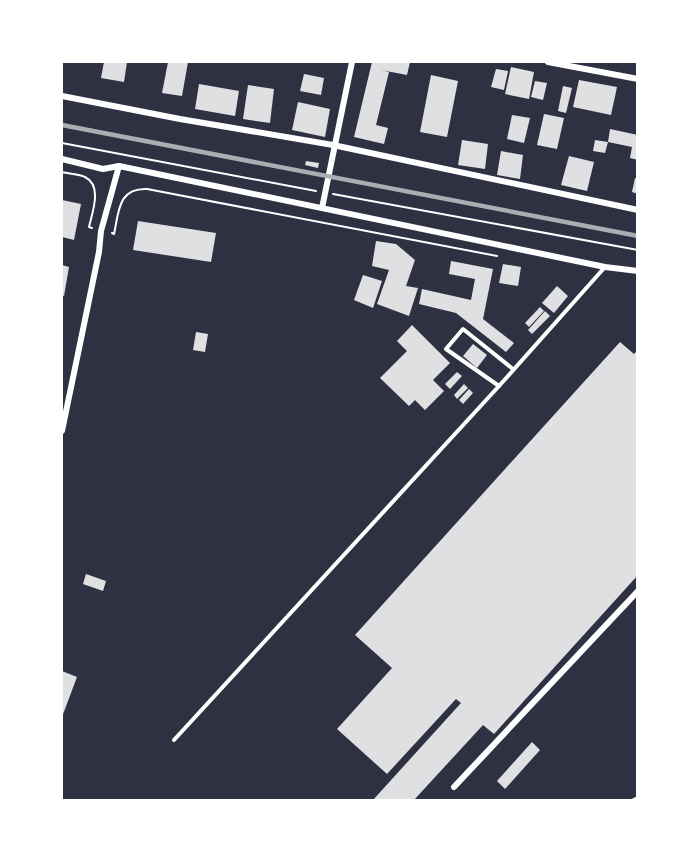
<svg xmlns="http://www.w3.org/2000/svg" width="699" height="862" font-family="Mulish,sans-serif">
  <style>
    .building { fill: #e0e0e3 }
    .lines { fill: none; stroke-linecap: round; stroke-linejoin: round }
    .path { stroke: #fff; stroke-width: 2 }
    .service { stroke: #fff; stroke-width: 4 }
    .minor { stroke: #fff; stroke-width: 6 }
    .rail { stroke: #abadb3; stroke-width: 4.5 }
  </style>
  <rect width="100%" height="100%" fill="#2d3142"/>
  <g class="building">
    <path d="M 104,62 L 127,62 L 124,82 L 101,78 Z"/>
    <path d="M 168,62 L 188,62 L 182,96 L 162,93 Z"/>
    <path d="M 372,62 L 410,62 L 407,75 L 381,70 L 389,72 L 376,125 L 388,128 L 384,144 L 354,137 Z"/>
    <path d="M 511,67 L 534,72 L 529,99 L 505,94 Z"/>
    <path d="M 496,69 L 508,71 L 504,90 L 491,87 Z"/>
    <path d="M 304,74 L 324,78 L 321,95 L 300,91 Z"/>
    <path d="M 431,75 L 458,81 L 447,137 L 420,132 Z"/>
    <path d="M 579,80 L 617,87 L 611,115 L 573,107 Z"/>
    <path d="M 535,81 L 547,83 L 543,100 L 531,97 Z"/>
    <path d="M 199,84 L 239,91 L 235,116 L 195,109 Z"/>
    <path d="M 248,85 L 274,89 L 270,123 L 243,119 Z"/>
    <path d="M 563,86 L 572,88 L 566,113 L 558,111 Z"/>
    <path d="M 298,102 L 330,109 L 325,137 L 292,130 Z"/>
    <path d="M 544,114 L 564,118 L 557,149 L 537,145 Z"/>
    <path d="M 512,115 L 530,118 L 524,143 L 507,139 Z"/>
    <path d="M 610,129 L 638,135 L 638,160 L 630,158 L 632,147 L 608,142 L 605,153 L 593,151 L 595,140 L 608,142 Z"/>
    <path d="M 462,140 L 488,144 L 485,169 L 458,165 Z"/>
    <path d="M 501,151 L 523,155 L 520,179 L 497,175 Z"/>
    <path d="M 569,156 L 594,162 L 587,191 L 561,185 Z"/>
    <path d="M 306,161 L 319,163 L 318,168 L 305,165 Z"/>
    <path d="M 635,178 L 638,179 L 638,194 L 632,192 Z"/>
    <path d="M 62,200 L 81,204 L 74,240 L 62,237 Z"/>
    <path d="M 138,221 L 216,233 L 211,262 L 133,250 Z"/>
    <path d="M 376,241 L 396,244 L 415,260 L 406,286 L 418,288 L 409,316 L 377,304 L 389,270 L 372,266 Z"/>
    <path d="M 451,261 L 493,269 L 483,319 L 514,343 L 506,352 L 456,313 L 419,304 L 422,289 L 471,300 L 475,279 L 449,274 Z"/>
    <path d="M 503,264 L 521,267 L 518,286 L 499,283 Z"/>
    <path d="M 62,265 L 69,267 L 64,296 L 62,295 Z"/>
    <path d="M 363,275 L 382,281 L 373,308 L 354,300 Z"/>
    <path d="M 557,286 L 568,296 L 554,313 L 542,303 Z"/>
    <path d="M 540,307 L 544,311 L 529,327 L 525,323 Z"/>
    <path d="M 545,311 L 550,316 L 532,334 L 528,330 Z"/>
    <path d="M 412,325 L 450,363 L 433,380 L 444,391 L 425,410 L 415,400 L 409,406 L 380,378 L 407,351 L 397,341 Z"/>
    <path d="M 196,332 L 208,334 L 205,352 L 193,350 Z"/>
    <path d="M 620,342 L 634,354 L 638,350 L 638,575 L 494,734 L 483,725 L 414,800 L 373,800 L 461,703 L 456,699 L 387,774 L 337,729 L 392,668 L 355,635 Z"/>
    <path d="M 473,344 L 487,355 L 477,368 L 463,356 Z"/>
    <path d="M 457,372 L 462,376 L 450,389 L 445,384 Z"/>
    <path d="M 464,384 L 468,388 L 457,399 L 454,395 Z"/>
    <path d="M 469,389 L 473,393 L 463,404 L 459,400 Z"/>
    <path d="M 86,574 L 106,581 L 103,591 L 83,584 Z"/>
    <path d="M 62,671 L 77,677 L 62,717 Z"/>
    <path d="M 532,742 L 540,750 L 505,789 L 497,781 Z"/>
  </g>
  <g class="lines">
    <g class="path">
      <path d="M 62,143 L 316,191"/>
      <path d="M 62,172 C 69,174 79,174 85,177 C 103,186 92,213 89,227 L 92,228"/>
      <path d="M 333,194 L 638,250"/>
      <path d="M 112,233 L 114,234 C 119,211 118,188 147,189 L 497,256"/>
      <path d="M 632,800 L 638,797"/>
    </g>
    <g class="service">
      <path d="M 499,386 L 446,349 L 463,329 L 513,369"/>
      <path d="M 174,740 L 499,386 L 605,267"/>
    </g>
    <g class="minor">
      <path d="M 548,62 L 638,79"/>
      <path d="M 62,96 L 180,119 L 333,145 L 638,210"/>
      <path d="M 62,159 L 103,169 L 119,166 L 605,267 L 638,271"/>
      <path d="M 322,208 L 352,62"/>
      <path d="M 62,431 L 99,252 L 101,231 L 119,166"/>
      <path d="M 454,787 L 638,591"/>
    </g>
    <path class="rail" d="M 62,125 L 638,236"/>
  </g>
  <rect width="699" height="862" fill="none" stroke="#ffffff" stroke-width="126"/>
</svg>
